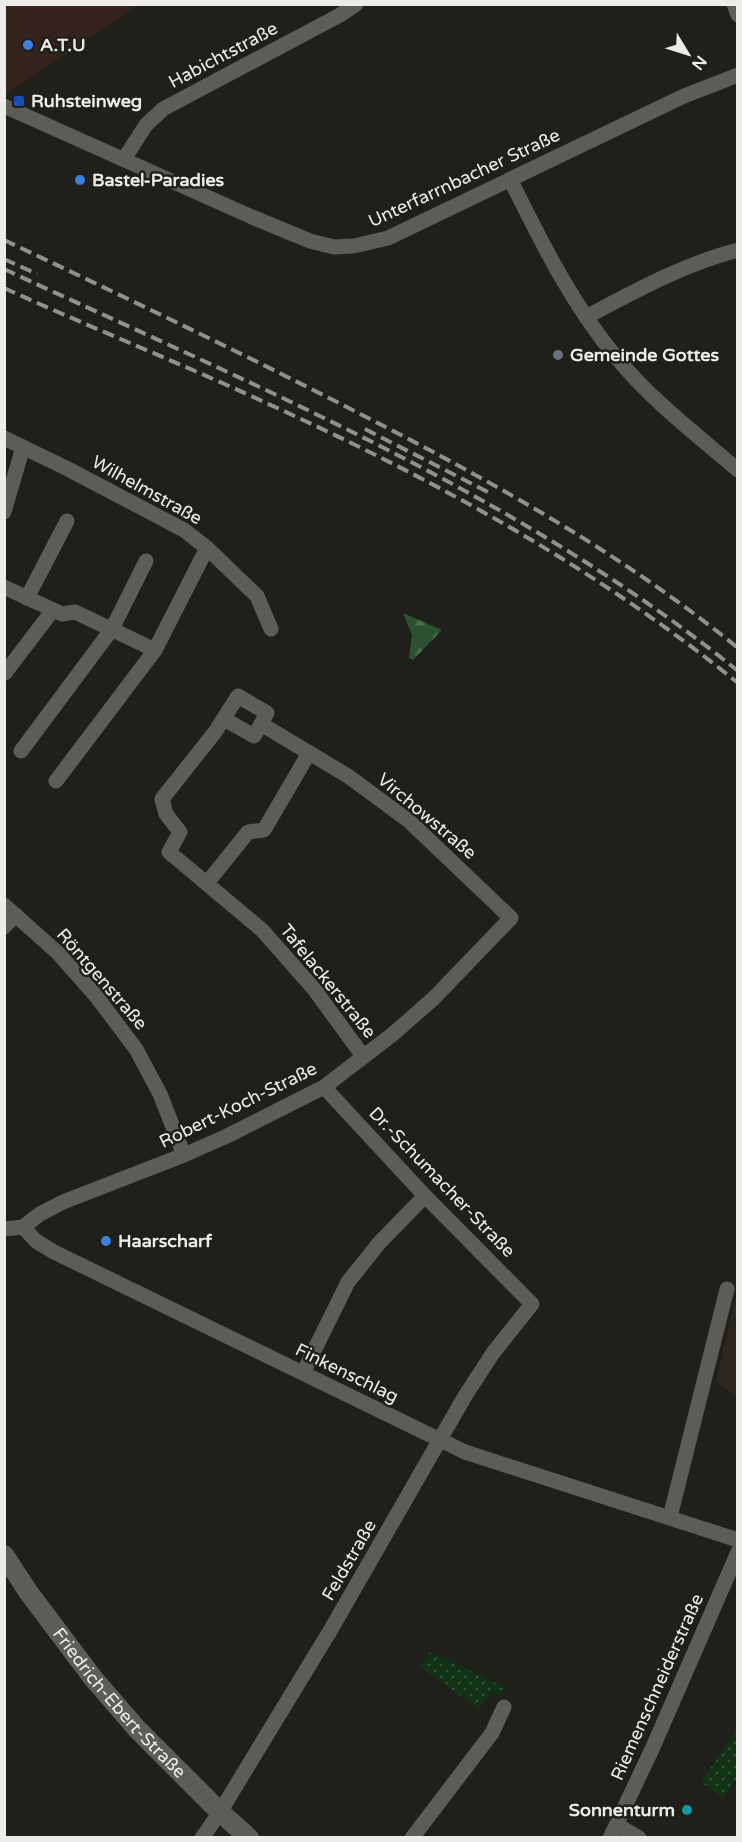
<svg xmlns="http://www.w3.org/2000/svg" width="742" height="1842" font-family="'Varela Round',sans-serif">
  <style>
    .commercial { fill: #34221c }
    .built { fill: #2b291f }
    .grass { fill: url(#grass-dots) }
    .forest { fill: url(#forest-firs) }
    .lines { fill: none; stroke-linecap: round; stroke-linejoin: round }
    .minor { stroke: #5d5c57; stroke-width: 15 }
    .tertiary { stroke: #5d5c57; stroke-width: 20 }
    .rail { stroke: #91908c; stroke-width: 4; stroke-dasharray: 12 6; stroke-linecap: butt }
    .shop-dot { fill: #3f7fe0; stroke: #20201b; stroke-width: 2 }
    .transit-dot { fill: #1a4fb4; stroke: #20201b; stroke-width: 2 }
    .worship-dot { fill: #6b7280; stroke: #20201b; stroke-width: 2 }
    .culture-dot { fill: #0f9aa8; stroke: #20201b; stroke-width: 2 }
    .labels { text-anchor: middle; stroke-width: 5; stroke-linejoin: round; paint-order: stroke }
    .poi-label { font-size: 18px; font-weight: bold; fill: #edece9; stroke: #20201b; text-anchor: start }
    .street-label { font-size: 18px; fill: #edece9; stroke: #20201b }
  </style>
  <defs>
    <pattern id="grass-dots" width="8" height="8" patternUnits="userSpaceOnUse" patternTransform="scale(1.5)"><rect width="8" height="8" fill="#123216"/><path d="M2 2h.1M6 6h.1" fill="none" stroke="#355038" stroke-width="1.8" stroke-linecap="round"/></pattern>
    <pattern id="forest-firs" width="22" height="20" patternUnits="userSpaceOnUse" patternTransform="scale(1.5)"><rect width="22" height="20" fill="#2c5130"/><path d="M5 1l3.5 6h-7zM16 11l3.5 6h-7z" fill="#4b6a4e"/></pattern>
  </defs>
  <rect width="100%" height="100%" fill="#20201b"/>
  <path class="commercial" d="M 5,4 L 138,4 L 138,5 L 5,95 Z"/>
  <path class="built" d="M 737,1292 L 738,1397 L 737,1397 L 716,1381 Z"/>
  <g class="grass">
    <path d="M 430,1652 L 506,1688 L 500,1696 L 493,1692 L 479,1709 L 420,1667 Z"/>
    <path d="M 737,1729 L 737,1778 L 723,1798 L 701,1782 Z"/>
  </g>
  <path class="forest" d="M 403,613 L 442,630 L 413,660 L 409,658 L 412,635 Z"/>
  <g class="lines">
    <g class="minor">
      <path d="M 734,4 L 738,15"/>
      <path d="M 4,106 L 252,217 L 310,241 L 334,247 L 354,246 L 388,238 L 684,96 L 738,75"/>
      <path d="M 124,159 L 146,125 L 163,109 L 340,15 L 356,4"/>
      <path d="M 510,179 C 541,241 571,303 616,357 C 651,400 696,434 738,470"/>
      <path d="M 586,317 C 635,291 684,264 738,250"/>
      <path d="M 4,438 L 66,468 L 184,530 L 207,548 L 257,596 L 271,629"/>
      <path d="M 4,512 L 23,447"/>
      <path d="M 4,587 L 62,614 L 75,612 L 155,650"/>
      <path d="M 27,598 L 67,521"/>
      <path d="M 5,673 L 53,610"/>
      <path d="M 261,724 L 267,713 L 238,696 L 215,732 L 162,799 L 166,814 L 180,832 L 169,852 L 262,930 L 314,989 L 363,1056"/>
      <path d="M 21,751 L 112,629 L 146,561"/>
      <path d="M 56,781 L 155,650 L 207,548"/>
      <path d="M 207,883 L 248,832 L 264,830 L 309,753"/>
      <path d="M 4,905 L 58,953 L 96,996 L 136,1049 L 160,1094 L 184,1155"/>
      <path d="M 4,927 L 16,915"/>
      <path d="M 23,1227 L 36,1241 L 54,1252 L 465,1452 L 738,1540"/>
      <path d="M 4,1229 L 23,1227 L 40,1214 L 63,1202 L 184,1155 L 227,1136 L 324,1087 L 393,1034 L 434,998 L 511,918 L 409,821 L 348,776 L 261,724 L 254,736 L 224,719"/>
      <path d="M 303,1373 L 348,1282 L 380,1242 L 425,1196"/>
      <path d="M 670,1517 L 727,1289"/>
      <path d="M 617,1825 L 639,1838"/>
      <path d="M 202,1838 L 220,1812 L 330,1631 L 465,1396 L 493,1353 L 532,1304 L 425,1196 L 324,1087"/>
      <path d="M 412,1838 L 492,1733 L 504,1707"/>
      <path d="M 610,1838 L 653,1747 L 738,1552"/>
    </g>
    <path class="tertiary" id="s1" d="M 4,1555 L 29,1593 L 93,1678 L 137,1729 L 220,1812 L 249,1838"/>
    <g class="rail">
      <path d="M 4,240 C 114,292 223,344 331,399 C 473,471 614,547 738,648"/>
      <path d="M 4,259 L 37,274"/>
      <path d="M 4,269 C 257,387 519,494 738,671"/>
      <path d="M 4,288 C 94,329 185,365 275,407 C 439,482 597,569 738,683"/>
      <path d="M 365,429 L 488,492"/>
    </g>
  </g>
  <g class="shop-dot">
    <circle cx="28" cy="45" r="6"/>
    <circle cx="80" cy="180" r="6"/>
    <circle cx="106" cy="1241" r="6"/>
  </g>
  <rect class="transit-dot" x="13" y="95" width="12" height="12" rx="3"/>
  <circle class="worship-dot" cx="558" cy="355" r="6"/>
  <circle class="culture-dot" cx="687" cy="1810" r="6"/>
  <g class="labels">
    <g class="poi-label">
      <text x="40" y="51">A.T.U</text>
      <text x="31" y="107">Ruhsteinweg</text>
      <text x="92" y="186">Bastel-Paradies</text>
      <text x="570" y="361">Gemeinde Gottes</text>
      <text x="118" y="1247">Haarscharf</text>
      <text x="675" y="1816" text-anchor="end">Sonnenturm</text>
    </g>
    <g class="street-label">
      <text transform="translate(223 55) rotate(-28)" y="6">Habichtstraße</text>
      <text transform="translate(464 178) rotate(-25)" y="6">Unterfarrnbacher Straße</text>
      <text transform="translate(147 490) rotate(29)" y="6">Wilhelmstraße</text>
      <text transform="translate(427 816) rotate(40)" y="6">Virchowstraße</text>
      <text transform="translate(102 979) rotate(49)" y="6">Röntgenstraße</text>
      <text transform="translate(328 981) rotate(51)" y="6">Tafelackerstraße</text>
      <text transform="translate(238 1105) rotate(-26)" y="6">Robert-Koch-Straße</text>
      <text transform="translate(442 1182) rotate(46)" y="6">Dr.-Schumacher-Straße</text>
      <text transform="translate(347 1373) rotate(26)" y="6">Finkenschlag</text>
      <text transform="translate(349 1560) rotate(-60)" y="6">Feldstraße</text>
      <text transform="translate(657 1687) rotate(-66)" y="6">Riemenschneiderstraße</text>
      <text dy="6" stroke="none"><textPath href="#s1" startOffset="188">Friedrich-Ebert-Straße</textPath></text>
    </g>
  </g>
  <rect width="742" height="1842" fill="none" stroke="#edece9" stroke-width="12"/>
  <g transform="translate(688 54) rotate(128)" stroke="#20201b" stroke-width="4.5" paint-order="stroke">
  <path d="M0-4.5L10 22L0 15L-10 22Z" fill="#edece9"/>
  <text y="-9" font-size="16" font-weight="bold" text-anchor="middle" fill="#edece9">N</text>
  </g>
</svg>
